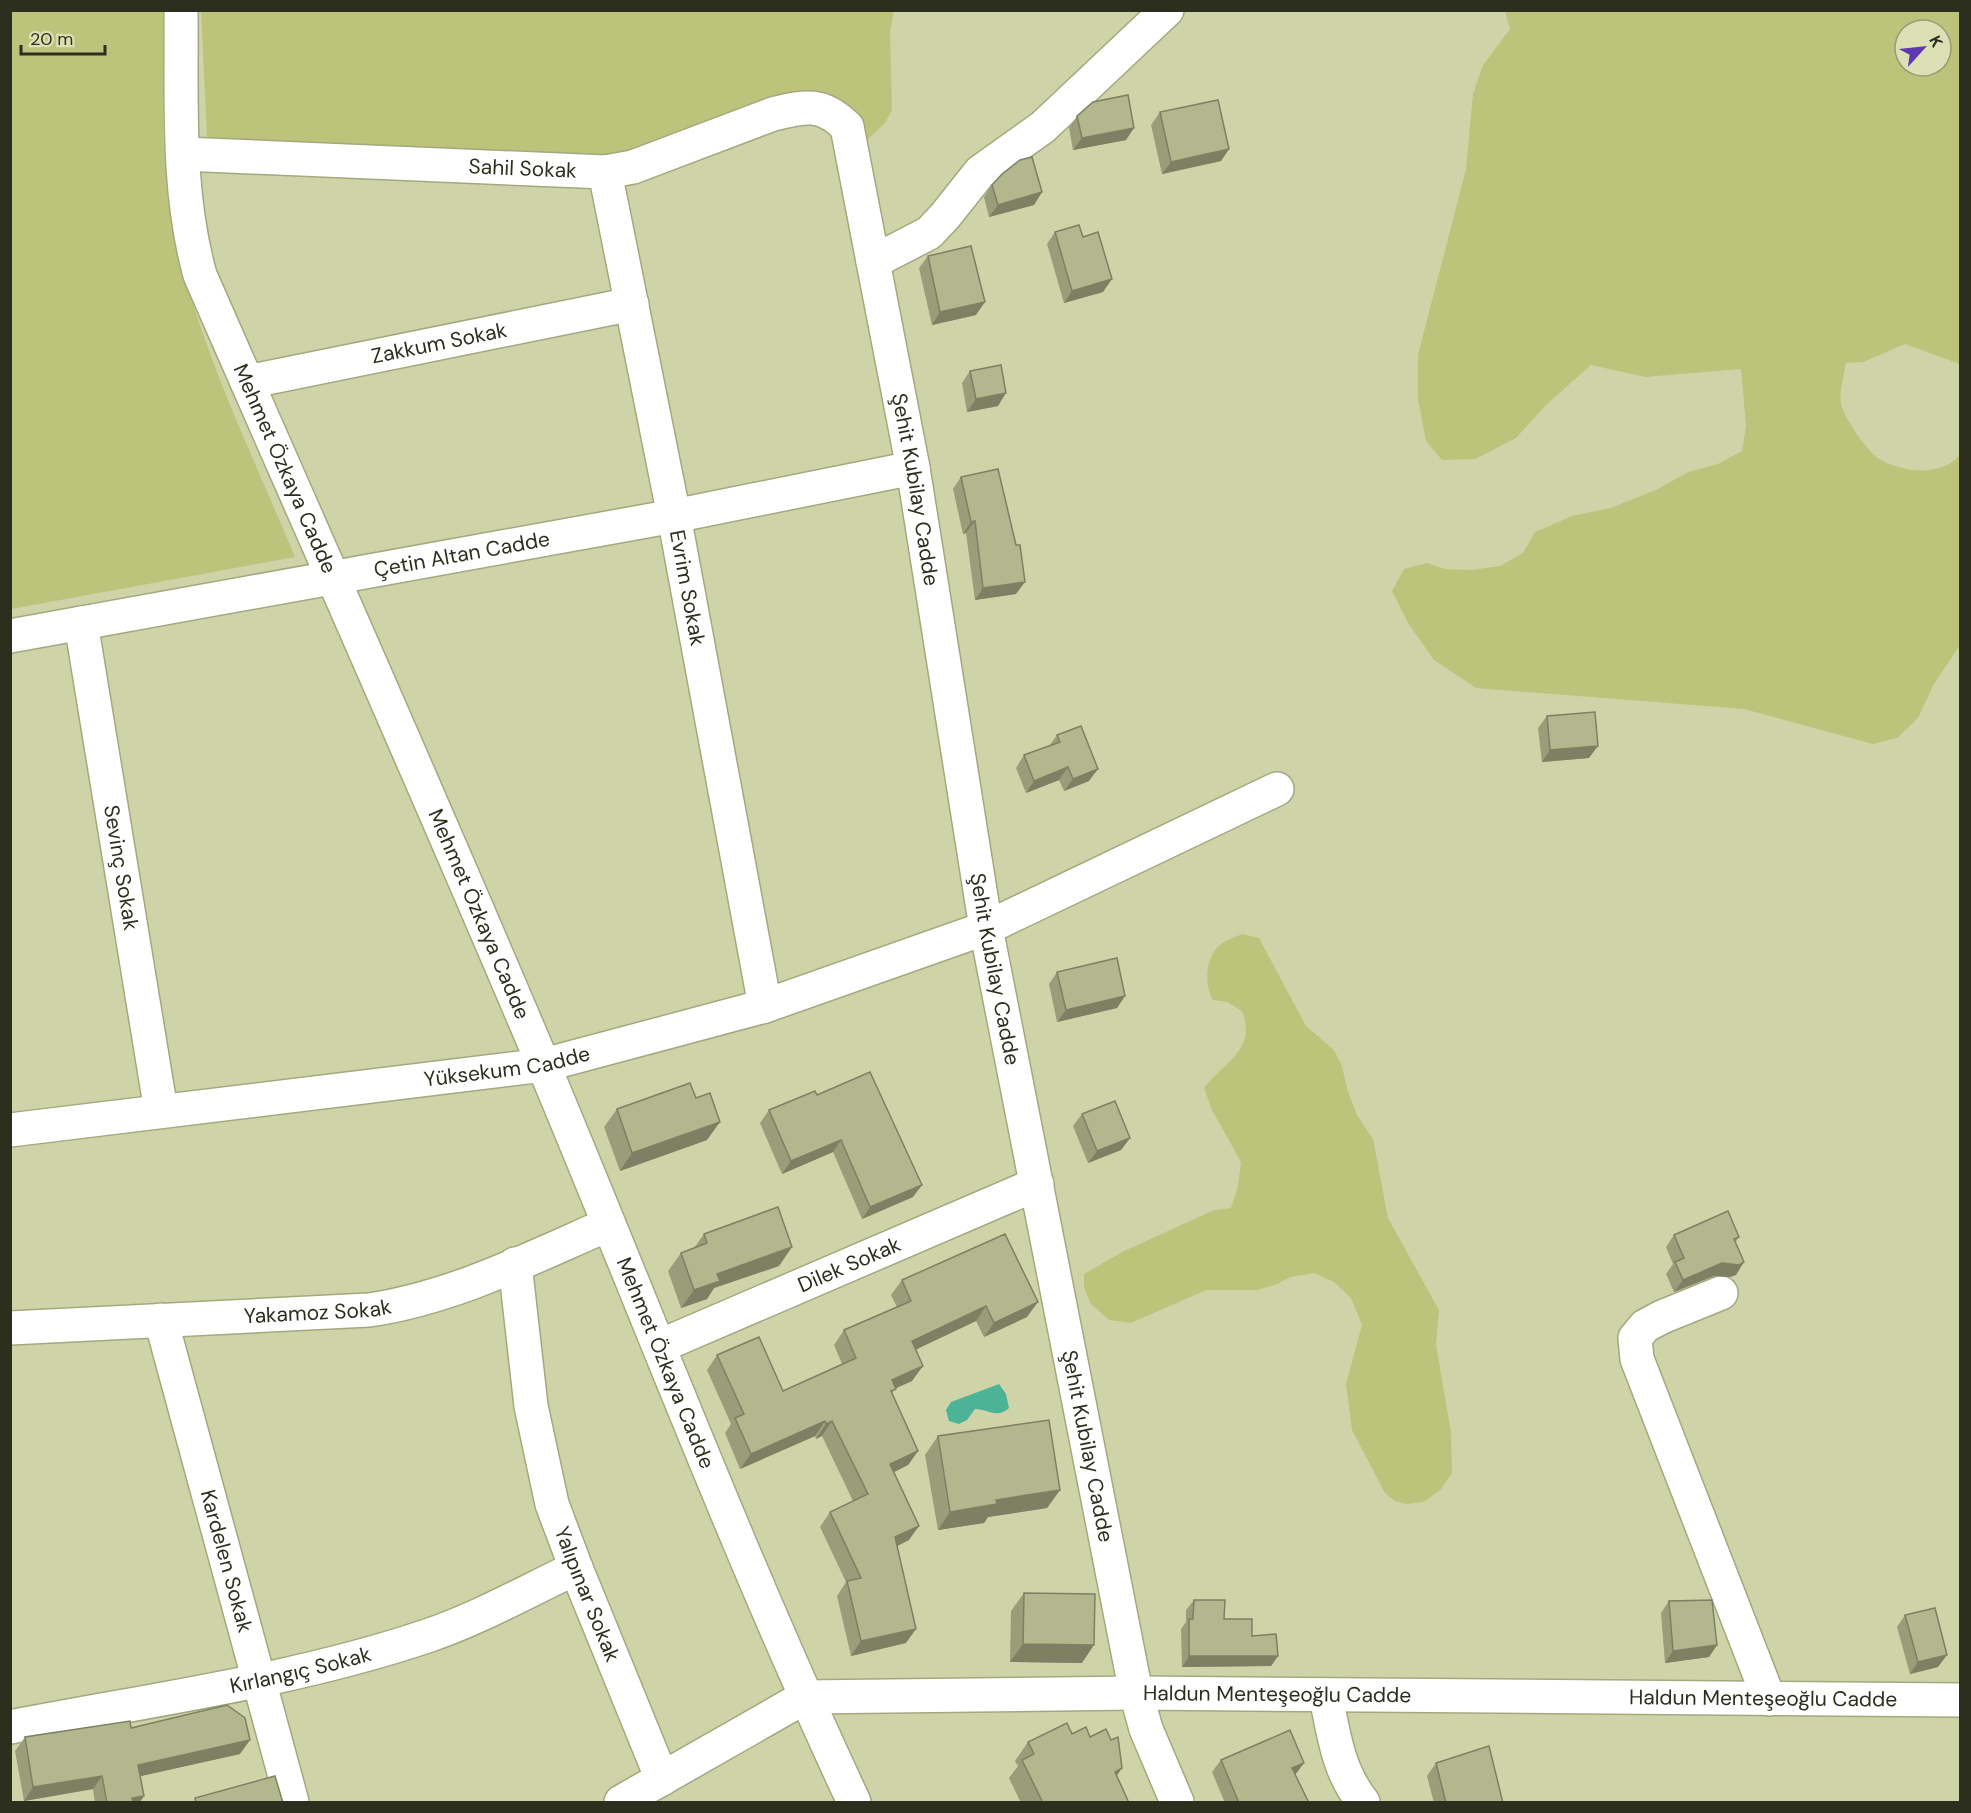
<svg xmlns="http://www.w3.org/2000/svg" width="1971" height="1813" font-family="'DM Sans',sans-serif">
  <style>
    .green { fill: #bcc37a; fill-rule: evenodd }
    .water { fill: #4cb398 }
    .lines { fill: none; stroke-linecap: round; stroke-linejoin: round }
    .minor-casing { stroke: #a4a87f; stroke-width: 36 }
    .tertiary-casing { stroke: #a4a87f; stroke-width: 36 }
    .minor { stroke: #fff; stroke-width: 33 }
    .tertiary { stroke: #fff; stroke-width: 33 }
    .wall { fill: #999d79 }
    .shaded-wall { fill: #7d8063 }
    .building { fill: #b2b78d; stroke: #7d8063; stroke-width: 1.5 }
    .labels { text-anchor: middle; stroke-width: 6; stroke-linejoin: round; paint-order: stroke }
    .street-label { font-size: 21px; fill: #2d2f1e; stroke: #dce1b5 }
  </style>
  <rect width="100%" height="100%" fill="#cfd4a8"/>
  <g class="green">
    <path d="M 11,11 L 163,11 C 164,78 159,149 171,215 C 192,334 249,446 295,557 L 11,609 Z"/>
    <path d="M 201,11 L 894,11 L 890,31 L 892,110 L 885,123 L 864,143 C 854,130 840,104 827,95 C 796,72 668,141 633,154 C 623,158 611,158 601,160 L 207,137 Z"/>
    <path d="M 1505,11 L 1960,11 L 1960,364 L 1905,344 L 1863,362 L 1846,363 C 1844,374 1839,393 1841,404 C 1845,419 1866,450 1878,458 C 1902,473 1941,477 1960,455 L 1960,645 L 1934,684 L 1918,718 L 1897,738 L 1873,744 L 1744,709 L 1476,688 L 1434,660 L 1408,623 L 1392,591 L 1404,569 L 1427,563 L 1445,569 L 1471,570 L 1500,566 L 1523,553 L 1535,532 L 1572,516 L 1611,508 L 1658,489 L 1688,472 L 1718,464 L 1742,451 L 1746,426 L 1741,369 L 1645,377 L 1591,365 L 1545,406 L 1516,438 L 1475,459 L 1442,460 L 1426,441 L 1418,399 L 1418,355 L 1466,169 L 1473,94 L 1483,65 L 1510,29 ZM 1905,30 L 1941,30 L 1941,66 L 1905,66 Z"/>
    <path d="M 1242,934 L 1259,938 L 1306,1026 L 1334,1050 L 1342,1066 L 1347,1089 L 1357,1115 L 1373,1139 L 1388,1218 L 1439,1310 L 1436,1345 L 1451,1432 L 1452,1473 L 1441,1489 L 1424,1502 L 1406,1504 L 1395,1501 L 1385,1493 L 1352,1430 L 1346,1384 L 1362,1325 L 1351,1298 L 1334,1282 L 1314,1273 L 1291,1277 L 1275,1285 L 1257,1290 L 1206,1290 L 1131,1323 L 1109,1320 L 1091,1304 L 1084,1287 L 1084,1274 L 1122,1252 L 1214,1210 L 1231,1208 L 1238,1186 L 1241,1162 L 1212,1110 L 1204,1088 C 1225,1061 1257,1050 1242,1011 L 1227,1002 L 1213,1000 C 1204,985 1205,957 1220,945 C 1226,940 1235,937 1242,934 Z"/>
  </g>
  <path class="water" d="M 999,1384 L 1006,1394 L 1009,1408 C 997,1419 987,1409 975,1409 L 967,1420 L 959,1424 L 949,1421 L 946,1410 L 951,1402 Z"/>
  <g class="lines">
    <defs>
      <g id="minor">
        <path id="s1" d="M 183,154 L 605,172 L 633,167 L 773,114 C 806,106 822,102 847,127"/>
        <path id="s2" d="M 605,172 L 674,516 L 765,1006"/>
        <path d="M 873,262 L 929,233 L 945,216 L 980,172 L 1043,127 L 1167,10"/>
        <path id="s3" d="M 247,382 L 632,304"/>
        <path id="s4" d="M 81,623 L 161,1111"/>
        <path d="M 986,928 L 1277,789"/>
        <path id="s5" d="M 515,1264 L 531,1406 L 552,1504 L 576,1568 L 662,1779"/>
        <path d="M 1721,1293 L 1662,1317 L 1645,1326 L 1635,1338 L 1637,1359 L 1769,1699"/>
        <path id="s6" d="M 161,1320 L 292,1802"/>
        <path id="s7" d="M 10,1328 L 369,1310 C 452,1298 531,1258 607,1225"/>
        <path id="s8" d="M 660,1346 L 1037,1184"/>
        <path d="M 1326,1697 C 1334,1735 1338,1771 1363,1802"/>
        <path id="s9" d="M 10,1727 C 149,1700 293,1681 427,1636 C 478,1619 527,1591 576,1568"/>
      </g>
      <g id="tertiary">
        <path id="s10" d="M 181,10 C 182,99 176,189 200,275 C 315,538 432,800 543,1064 C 646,1310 741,1561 854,1802"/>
        <path id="s11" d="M 847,127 L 913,468 L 986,928 L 1136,1693 L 1146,1729 L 1177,1802"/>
        <path id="s12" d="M 10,636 L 674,516 L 913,468"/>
        <path id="s13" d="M 10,1130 L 544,1065 L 765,1006 L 986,928"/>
        <path id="s14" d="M 621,1802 L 805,1697 L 1136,1693 L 1960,1700"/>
      </g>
    </defs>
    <use href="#minor" class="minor-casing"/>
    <use href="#tertiary" class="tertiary-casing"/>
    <use href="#minor" class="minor"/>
    <use href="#tertiary" class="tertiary"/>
  </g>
  <g class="wall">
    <path d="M 1160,112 L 1229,149 L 1221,161 L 1162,174 L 1151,125 Z"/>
    <path d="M 1077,116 L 1126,140 L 1073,150 L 1069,128 Z"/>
    <path d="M 992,185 L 1042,192 L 1034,205 L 989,217 L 984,197 Z"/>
    <path d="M 1055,232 L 1103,292 L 1064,303 L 1047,244 Z"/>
    <path d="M 928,256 L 976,315 L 932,325 L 919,268 Z"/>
    <path d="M 970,371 L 998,406 L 967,412 L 962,383 Z"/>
    <path d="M 961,477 L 1016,594 L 975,600 L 966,533 L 963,534 L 953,489 Z"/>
    <path d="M 1547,716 L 1589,758 L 1542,762 L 1538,728 Z"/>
    <path d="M 1057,735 L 1089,781 L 1064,791 L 1059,780 L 1026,793 L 1016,768 L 1024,755 L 1050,745 Z"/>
    <path d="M 1057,972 L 1125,996 L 1117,1008 L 1057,1022 L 1049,984 Z"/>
    <path d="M 817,1095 L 913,1197 L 862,1219 L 833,1152 L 782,1174 L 760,1123 L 769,1110 Z"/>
    <path d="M 617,1109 L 707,1140 L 620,1171 L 604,1127 Z"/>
    <path d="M 1082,1114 L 1130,1138 L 1121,1150 L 1088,1163 L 1073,1126 Z"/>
    <path d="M 704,1234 L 779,1266 L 714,1288 L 707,1299 L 681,1308 L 668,1271 L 681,1253 L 694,1248 Z"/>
    <path d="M 1674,1235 L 1739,1237 L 1735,1243 L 1736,1275 L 1730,1277 L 1714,1276 L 1674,1292 L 1666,1274 L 1673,1264 L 1666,1247 Z"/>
    <path d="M 902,1280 L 1027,1317 L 984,1337 L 976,1321 L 915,1350 L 912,1381 L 895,1388 L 892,1394 L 918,1451 L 908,1465 L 894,1472 L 909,1540 L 897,1546 L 906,1643 L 851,1656 L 837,1596 L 846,1582 L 820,1527 L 830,1512 L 853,1501 L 822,1436 L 816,1439 L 815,1436 L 740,1469 L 725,1433 L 731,1424 L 707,1370 L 717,1355 L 783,1391 L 842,1364 L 834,1345 L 844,1330 L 897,1307 L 891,1295 Z"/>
    <path d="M 938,1436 L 1060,1490 L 1047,1508 L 988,1517 L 984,1523 L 938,1530 L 925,1455 Z"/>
    <path d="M 1024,1593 L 1082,1663 L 1010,1662 L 1011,1611 Z"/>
    <path d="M 1194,1600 L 1252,1636 L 1278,1656 L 1271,1666 L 1182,1667 L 1181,1629 L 1186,1622 L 1186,1610 Z"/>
    <path d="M 1669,1601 L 1717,1645 L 1709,1657 L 1665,1663 L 1661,1613 Z"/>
    <path d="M 1905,1615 L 1938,1667 L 1910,1674 L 1897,1627 Z"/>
    <path d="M 1072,1734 L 1117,1776 L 1129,1803 L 1021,1803 L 1009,1778 L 1018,1766 L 1015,1761 L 1028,1742 Z"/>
    <path d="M 25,1737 L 240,1754 L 140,1776 L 144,1796 L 139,1803 L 95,1803 L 93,1789 L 24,1801 L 15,1751 Z"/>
    <path d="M 1221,1760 L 1295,1775 L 1309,1803 L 1225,1803 L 1212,1772 Z"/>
    <path d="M 1436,1763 L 1503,1803 L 1434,1803 L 1427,1776 Z"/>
  </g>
  <g class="shaded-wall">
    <path d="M 1134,128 L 1126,140 L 1073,150 L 1082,138 Z"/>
    <path d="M 1229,149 L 1221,161 L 1162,174 L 1171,162 Z"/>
    <path d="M 1042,192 L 1034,205 L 989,217 L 998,205 Z"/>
    <path d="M 1112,279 L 1103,292 L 1064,303 L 1072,291 Z"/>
    <path d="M 985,302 L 976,315 L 932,325 L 940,312 Z"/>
    <path d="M 1006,393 L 998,406 L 967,412 L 976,399 Z"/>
    <path d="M 975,521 L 966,533 L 963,534 L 971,522 Z"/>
    <path d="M 1025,582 L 1016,594 L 975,600 L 983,588 Z"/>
    <path d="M 1598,746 L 1589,758 L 1542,762 L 1550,750 Z"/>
    <path d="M 1068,767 L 1059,780 L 1026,793 L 1034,781 Z"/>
    <path d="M 1098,769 L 1089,781 L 1064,791 L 1073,779 Z"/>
    <path d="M 1125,996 L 1117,1008 L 1057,1022 L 1066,1010 Z"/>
    <path d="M 720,1122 L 707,1140 L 620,1171 L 632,1153 Z"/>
    <path d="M 1130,1138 L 1121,1150 L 1088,1163 L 1097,1151 Z"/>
    <path d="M 841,1140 L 833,1152 L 782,1174 L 791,1161 Z"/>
    <path d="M 922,1185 L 913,1197 L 862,1219 L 870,1207 Z"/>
    <path d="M 792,1247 L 779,1266 L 714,1288 L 707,1299 L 681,1308 L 694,1290 L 717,1274 Z"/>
    <path d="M 1744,1262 L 1736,1275 L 1730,1277 L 1714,1276 L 1674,1292 L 1683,1280 L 1722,1263 Z"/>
    <path d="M 1038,1302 L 1027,1317 L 984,1337 L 994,1323 Z"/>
    <path d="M 986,1306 L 976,1321 L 902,1356 L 912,1341 Z"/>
    <path d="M 923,1366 L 912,1381 L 881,1395 L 892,1380 Z"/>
    <path d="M 825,1421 L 815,1436 L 740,1469 L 751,1454 Z"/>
    <path d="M 832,1421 L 822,1436 L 816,1439 L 826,1424 Z"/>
    <path d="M 918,1451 L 908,1465 L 880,1479 L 890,1464 Z"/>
    <path d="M 1060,1490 L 1047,1508 L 988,1517 L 984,1523 L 938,1530 L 950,1512 L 996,1500 Z"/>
    <path d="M 919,1526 L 909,1540 L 885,1552 L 895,1537 Z"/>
    <path d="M 916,1629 L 906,1643 L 851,1656 L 861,1641 Z"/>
    <path d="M 1023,1644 L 1094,1645 L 1082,1663 L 1010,1662 Z"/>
    <path d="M 1717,1645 L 1709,1657 L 1665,1663 L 1673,1651 Z"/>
    <path d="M 1947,1655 L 1938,1667 L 1910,1674 L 1918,1662 Z"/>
    <path d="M 1189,1656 L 1278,1656 L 1271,1666 L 1182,1667 Z"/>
    <path d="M 250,1740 L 240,1754 L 128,1779 L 138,1765 Z"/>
    <path d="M 1304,1763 L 1295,1775 L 1292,1768 Z"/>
    <path d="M 1122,1768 L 1110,1786 L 1115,1772 Z"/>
    <path d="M 102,1776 L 93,1789 L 24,1801 L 33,1787 Z"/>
    <path d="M 144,1796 L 139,1803 L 129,1803 L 132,1798 Z"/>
  </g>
  <g class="building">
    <path d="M 1128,95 L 1134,128 L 1082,138 L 1077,116 L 1093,102 Z"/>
    <path d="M 1218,100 L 1229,149 L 1171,162 L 1160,112 Z"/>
    <path d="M 1032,157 L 1042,192 L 998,205 L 992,185 L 1002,174 L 1020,160 Z"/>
    <path d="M 1079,225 L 1083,237 L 1098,232 L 1112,279 L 1072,291 L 1055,232 Z"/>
    <path d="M 971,246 L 985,302 L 940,312 L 928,256 Z"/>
    <path d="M 1001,365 L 1006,393 L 976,399 L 970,371 Z"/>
    <path d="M 998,469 L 1016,545 L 1020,545 L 1025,582 L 983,588 L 975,521 L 971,522 L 961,477 Z"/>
    <path d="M 1595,712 L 1598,746 L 1550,750 L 1547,716 Z"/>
    <path d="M 1081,726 L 1098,769 L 1073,779 L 1068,767 L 1034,781 L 1024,755 L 1060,742 L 1057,735 Z"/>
    <path d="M 1117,958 L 1125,996 L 1066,1010 L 1057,972 Z"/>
    <path d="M 870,1072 L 922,1185 L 870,1207 L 841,1140 L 791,1161 L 769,1110 L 815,1091 L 817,1095 Z"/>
    <path d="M 690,1083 L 696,1098 L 710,1093 L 720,1122 L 632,1153 L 617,1109 Z"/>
    <path d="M 1115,1101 L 1130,1138 L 1097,1151 L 1082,1114 Z"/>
    <path d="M 778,1207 L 792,1247 L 717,1274 L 720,1281 L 694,1290 L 681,1253 L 707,1243 L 704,1234 Z"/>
    <path d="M 1728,1211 L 1739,1237 L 1734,1239 L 1744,1262 L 1739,1265 L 1722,1263 L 1683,1280 L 1675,1262 L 1684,1258 L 1674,1235 Z"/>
    <path d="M 1005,1234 L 1038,1302 L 994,1323 L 986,1306 L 912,1341 L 923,1366 L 892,1380 L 896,1389 L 891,1391 L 918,1451 L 890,1464 L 919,1526 L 895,1537 L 916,1629 L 861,1641 L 847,1581 L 861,1578 L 830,1512 L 868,1494 L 832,1421 L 826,1424 L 825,1421 L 751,1454 L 735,1418 L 744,1414 L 717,1355 L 759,1337 L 783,1391 L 856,1358 L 844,1330 L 911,1301 L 902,1280 Z"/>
    <path d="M 1049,1420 L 1060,1490 L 996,1500 L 997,1504 L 950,1512 L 938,1436 Z"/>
    <path d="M 1024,1593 L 1095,1594 L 1094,1645 L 1023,1644 Z"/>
    <path d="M 1194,1600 L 1225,1600 L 1224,1619 L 1252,1619 L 1252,1636 L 1276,1634 L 1278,1656 L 1189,1656 L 1189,1619 L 1193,1619 Z"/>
    <path d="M 1712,1600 L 1717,1645 L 1673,1651 L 1669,1601 Z"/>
    <path d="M 1935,1608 L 1947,1655 L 1918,1662 L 1905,1615 Z"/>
    <path d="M 227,1705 L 245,1718 L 250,1740 L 138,1765 L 144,1796 L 132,1798 L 133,1803 L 107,1803 L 102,1776 L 33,1787 L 25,1737 L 130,1721 L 131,1728 Z"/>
    <path d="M 1067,1723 L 1072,1734 L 1086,1727 L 1090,1737 L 1106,1729 L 1111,1740 L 1118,1737 L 1122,1768 L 1115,1772 L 1129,1803 L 1043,1803 L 1022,1760 L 1034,1754 L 1028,1742 Z"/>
    <path d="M 1290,1730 L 1304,1763 L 1292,1768 L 1309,1803 L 1239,1803 L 1221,1760 Z"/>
    <path d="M 1489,1746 L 1503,1803 L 1446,1803 L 1436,1763 Z"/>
    <path d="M 275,1776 L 283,1803 L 196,1803 L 195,1798 Z"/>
  </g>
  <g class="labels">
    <g class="street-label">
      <text dy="7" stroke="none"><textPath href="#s1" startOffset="340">Sahil Sokak</textPath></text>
      <text dy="7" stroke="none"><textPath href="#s3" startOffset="196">Zakkum Sokak</textPath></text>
      <text dy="7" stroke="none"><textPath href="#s10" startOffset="478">Mehmet Özkaya Cadde</textPath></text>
      <text dy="7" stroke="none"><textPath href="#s11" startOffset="369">Şehit Kubilay Cadde</textPath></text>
      <text dy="7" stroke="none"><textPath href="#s12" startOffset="459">Çetin Altan Cadde</textPath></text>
      <text dy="7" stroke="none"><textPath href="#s2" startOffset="424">Evrim Sokak</textPath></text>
      <text dy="7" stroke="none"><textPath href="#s4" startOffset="248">Sevinç Sokak</textPath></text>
      <text dy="7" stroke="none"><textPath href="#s10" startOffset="964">Mehmet Özkaya Cadde</textPath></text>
      <text dy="7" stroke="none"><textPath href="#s11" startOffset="855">Şehit Kubilay Cadde</textPath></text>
      <text dy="7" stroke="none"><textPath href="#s13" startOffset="501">Yüksekum Cadde</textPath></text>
      <text dy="7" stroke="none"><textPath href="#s8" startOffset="206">Dilek Sokak</textPath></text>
      <text dy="7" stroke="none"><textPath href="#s7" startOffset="308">Yakamoz Sokak</textPath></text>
      <text dy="7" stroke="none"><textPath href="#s10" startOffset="1450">Mehmet Özkaya Cadde</textPath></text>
      <text dy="7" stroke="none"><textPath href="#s11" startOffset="1341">Şehit Kubilay Cadde</textPath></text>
      <text dy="7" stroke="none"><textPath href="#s6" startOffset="250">Kardelen Sokak</textPath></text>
      <text dy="7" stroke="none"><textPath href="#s5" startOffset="340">Yalıpınar Sokak</textPath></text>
      <text dy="7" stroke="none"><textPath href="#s9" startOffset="296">Kırlangıç Sokak</textPath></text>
      <text dy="7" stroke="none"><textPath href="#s14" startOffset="684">Haldun Menteşeoğlu Cadde</textPath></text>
      <text dy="7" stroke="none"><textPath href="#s14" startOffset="1170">Haldun Menteşeoğlu Cadde</textPath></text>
    </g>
  </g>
  <rect width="1971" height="1813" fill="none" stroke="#2d2f1e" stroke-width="24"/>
  <g transform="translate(1923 48) rotate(63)"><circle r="28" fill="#dce1b5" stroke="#969a79" stroke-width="1.5"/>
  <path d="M0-4.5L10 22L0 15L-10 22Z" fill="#6038b0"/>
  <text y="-9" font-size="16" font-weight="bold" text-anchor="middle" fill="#2d2f1e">K</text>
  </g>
  <path d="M21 45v9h84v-9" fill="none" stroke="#2d2f1e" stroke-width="3"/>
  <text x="30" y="45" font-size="18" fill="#2d2f1e" stroke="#dce1b5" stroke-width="4.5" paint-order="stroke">20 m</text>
</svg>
